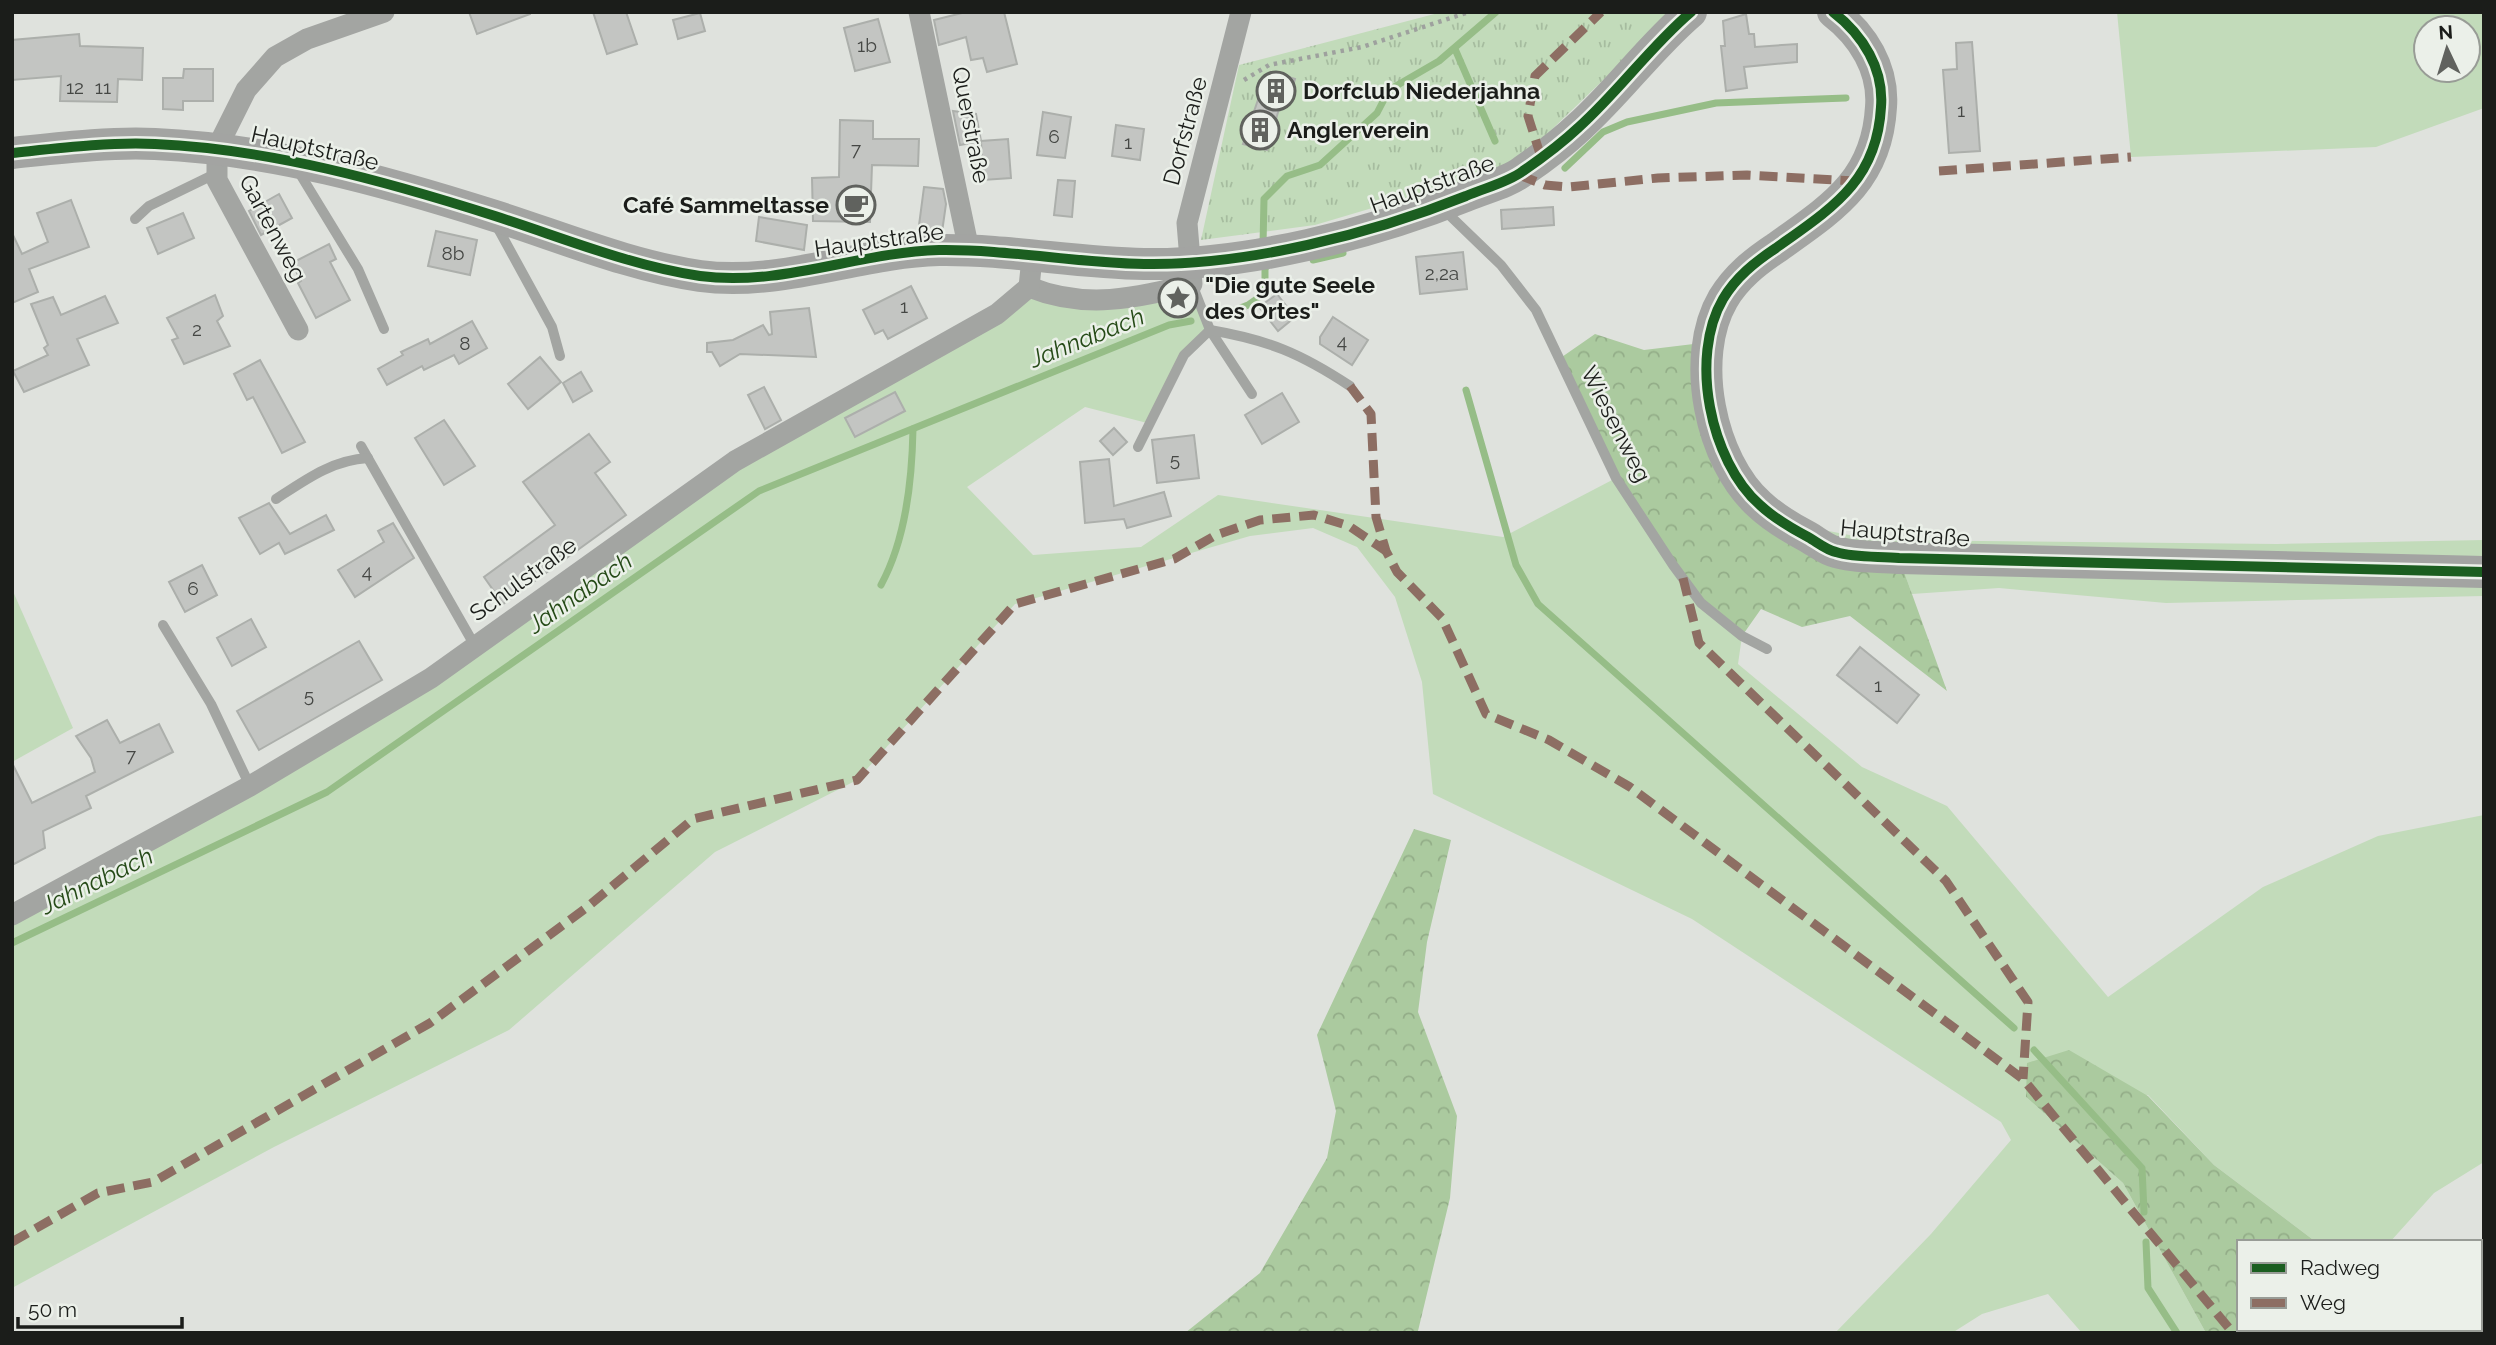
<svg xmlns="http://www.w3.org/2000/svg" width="2496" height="1345" font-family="Raleway,sans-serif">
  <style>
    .grass { fill: #c2dbba; fill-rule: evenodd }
    .forest { fill: url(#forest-crowns) }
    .park { fill: url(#park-tufts) }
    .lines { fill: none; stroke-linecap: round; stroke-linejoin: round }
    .stream { stroke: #96bd87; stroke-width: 7 }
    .building { fill: #c3c5c2; stroke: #acafab; stroke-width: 2 }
    .path { stroke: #9ea19e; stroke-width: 4.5; stroke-dasharray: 3.5 5; stroke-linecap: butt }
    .lane { stroke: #a3a5a2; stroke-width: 10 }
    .street { stroke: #a3a5a2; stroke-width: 21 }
    .secondary { stroke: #a3a4a2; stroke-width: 32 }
    .quiet { stroke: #8d6e63; stroke-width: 9; stroke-dasharray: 18 9; stroke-linecap: butt }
    .cycleway-casing { stroke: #ebf0e9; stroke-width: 15 }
    .cycleway { stroke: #1b5e20; stroke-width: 10 }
    .labels { text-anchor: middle; stroke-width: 5; stroke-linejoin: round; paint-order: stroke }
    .number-label { font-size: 19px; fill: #454744 }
    .poi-label { font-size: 23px; font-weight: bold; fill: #1b1d1a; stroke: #ebf0e9; text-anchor: start }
    .street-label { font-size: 23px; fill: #1b1d1a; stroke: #ebf0e9 }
    .water-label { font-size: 24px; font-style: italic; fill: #254a17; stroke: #ebf0e9 }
  </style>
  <defs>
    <pattern id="forest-crowns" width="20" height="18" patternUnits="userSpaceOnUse" patternTransform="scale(1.75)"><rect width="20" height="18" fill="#abca9f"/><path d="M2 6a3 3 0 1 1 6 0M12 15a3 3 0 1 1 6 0" fill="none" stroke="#93ad88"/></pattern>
    <pattern id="park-tufts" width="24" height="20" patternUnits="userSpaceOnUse" patternTransform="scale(1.75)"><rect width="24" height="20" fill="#c2dbba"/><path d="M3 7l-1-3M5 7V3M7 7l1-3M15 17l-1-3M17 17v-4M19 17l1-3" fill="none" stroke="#a6bc9f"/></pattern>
  </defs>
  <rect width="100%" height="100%" fill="#dfe2dd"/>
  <g class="grass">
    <path d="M 2117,12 L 2484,12 L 2484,108 L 2376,147 L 2131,157 ZM 2426,28 L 2468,28 L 2468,70 L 2426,70 Z"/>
    <path d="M 1192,284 L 1210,330 L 1184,355 L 1151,424 L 1085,407 L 967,487 L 1033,555 L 1141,547 L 1218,495 L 1503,537 L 1616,478 L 1742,636 L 1738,664 L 1862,767 L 1947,806 L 2108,997 L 2263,887 L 2378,836 L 2484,815 L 2484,1162 L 2434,1193 L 2390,1242 L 2316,1242 L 2214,1165 L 2148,1095 L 2026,1097 L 2123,1183 L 2206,1333 L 2082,1333 L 2048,1294 L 1982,1314 L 1952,1333 L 1835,1333 L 1931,1234 L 2011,1140 L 2001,1122 L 1692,919 L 1433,794 L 1422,682 L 1395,597 L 1357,547 L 1313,528 L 1250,536 L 1015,604 L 857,780 L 715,852 L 509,1030 L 274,1147 L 12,1288 L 12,915 L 250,786 L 596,558 L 1029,287 L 1057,298 Z"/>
    <path d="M 1808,527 L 1875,540 L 2277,544 L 2484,540 L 2484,596 L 2166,603 L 1999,588 L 1912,594 L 1899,558 Z"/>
    <path d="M 12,589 L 73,728 L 12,762 Z"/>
  </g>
  <g class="forest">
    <path d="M 1595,334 L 1644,350 L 1710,342 L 1715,430 L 1792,529 L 1899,558 L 1947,691 L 1850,616 L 1802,627 L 1761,609 L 1742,636 L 1701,603 L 1616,478 L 1559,359 Z"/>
    <path d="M 1414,829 L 1451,840 L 1427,942 L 1418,1012 L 1457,1116 L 1450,1198 L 1418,1331 L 1185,1333 L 1260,1273 L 1327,1158 L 1336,1111 L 1317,1035 Z"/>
    <path d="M 2069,1050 L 2148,1096 L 2214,1165 L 2316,1242 L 2239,1242 L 2239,1329 L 2426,1329 L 2430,1333 L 2206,1333 L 2123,1183 L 2026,1097 L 2027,1063 Z"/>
  </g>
  <path class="park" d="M 1442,12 L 1683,12 L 1650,35 L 1514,166 L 1315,225 L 1201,240 L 1239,65 Z"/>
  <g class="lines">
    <g class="stream">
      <path d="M 1455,49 L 1495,141"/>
      <path d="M 1565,168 L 1603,132 L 1627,122 L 1716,103 L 1846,98"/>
      <path d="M 1263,245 L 1264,199 L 1287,176 L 1320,165 L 1377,113 L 1389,90 L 1439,61 L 1496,12"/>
      <path d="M 1313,260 L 1343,253"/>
      <path d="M 1220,316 L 1248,305 L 1265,293 L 1265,264 L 1266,267"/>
      <path d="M 1466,390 L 1516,565 L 1538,604 L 2014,1028"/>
      <path d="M 881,585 C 906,539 912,481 913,429"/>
      <path d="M 12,943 L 327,792 L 759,491 L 1169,325 L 1191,321"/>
      <path d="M 2034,1050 L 2142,1168 L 2144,1212"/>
      <path d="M 2146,1242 L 2148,1288 L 2177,1333"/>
    </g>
  </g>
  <g class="building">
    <path d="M 469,12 L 530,12 L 530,14 L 477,34 Z"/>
    <path d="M 593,12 L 626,12 L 637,44 L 607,54 Z"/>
    <path d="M 966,12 L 1004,12 L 1017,64 L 987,72 L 983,58 L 971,60 L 966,37 L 939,45 L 934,20 Z"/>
    <path d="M 700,13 L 705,31 L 678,39 L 673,20 Z"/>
    <path d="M 1746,14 L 1749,34 L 1754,34 L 1755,47 L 1797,44 L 1797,62 L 1744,67 L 1747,88 L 1726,91 L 1721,46 L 1725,46 L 1723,21 Z"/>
    <path d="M 878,19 L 890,62 L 855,71 L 844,28 Z"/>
    <path d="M 79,34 L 80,46 L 143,48 L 142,80 L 118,79 L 117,102 L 60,101 L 61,76 L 12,80 L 12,40 Z"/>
    <path d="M 1972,42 L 1980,151 L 1949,153 L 1943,70 L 1957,69 L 1956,43 Z"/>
    <path d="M 184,69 L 213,69 L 213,101 L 183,101 L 183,110 L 163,109 L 163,78 L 183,78 Z"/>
    <path d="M 1271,72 L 1295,79 L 1288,104 L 1281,102 L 1267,150 L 1243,144 L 1263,85 L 1267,86 Z"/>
    <path d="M 953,111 L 976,114 L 981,141 L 960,145 Z"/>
    <path d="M 1043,112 L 1071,117 L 1065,158 L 1037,155 Z"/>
    <path d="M 840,120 L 873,121 L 873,139 L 919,139 L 918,166 L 872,165 L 870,222 L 813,221 L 812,178 L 839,177 Z"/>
    <path d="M 1116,125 L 1144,129 L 1140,160 L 1112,156 Z"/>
    <path d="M 1008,139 L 1011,178 L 983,180 L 981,141 Z"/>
    <path d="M 1058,180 L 1075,181 L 1072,217 L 1054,215 Z"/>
    <path d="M 924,187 L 943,189 L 946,204 L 942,232 L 918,233 Z"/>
    <path d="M 279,194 L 292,218 L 261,235 L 249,211 Z"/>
    <path d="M 71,200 L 89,247 L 29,269 L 38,292 L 12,303 L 12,233 L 22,254 L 48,242 L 37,213 Z"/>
    <path d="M 1553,207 L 1554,225 L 1502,229 L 1501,210 Z"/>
    <path d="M 183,213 L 194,238 L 158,254 L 147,228 Z"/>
    <path d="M 759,217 L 807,225 L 804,250 L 756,241 Z"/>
    <path d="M 436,231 L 477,240 L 470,275 L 428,266 Z"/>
    <path d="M 329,244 L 336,259 L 330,262 L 350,300 L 316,318 L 298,283 L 301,281 L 292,263 Z"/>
    <path d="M 1463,252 L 1467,289 L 1420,294 L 1416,257 Z"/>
    <path d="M 911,286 L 927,318 L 888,339 L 883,330 L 875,334 L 863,310 Z"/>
    <path d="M 1277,294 L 1295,317 L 1278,331 L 1259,307 Z"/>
    <path d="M 215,295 L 223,316 L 217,321 L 230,346 L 184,364 L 172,340 L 178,338 L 167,318 Z"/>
    <path d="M 105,296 L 118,323 L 77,339 L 89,365 L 24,392 L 13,371 L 48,355 L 44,348 L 48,345 L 31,304 L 53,297 L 61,315 Z"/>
    <path d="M 809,308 L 816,357 L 740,354 L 720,366 L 712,352 L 707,352 L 707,343 L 733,340 L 763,325 L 769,335 L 772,334 L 770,312 Z"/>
    <path d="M 1333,317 L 1368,340 L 1352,365 L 1320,344 L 1320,337 Z"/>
    <path d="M 472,321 L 487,348 L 459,364 L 454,355 L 424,370 L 422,366 L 387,385 L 378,369 L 403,355 L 401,352 L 428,339 L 430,344 Z"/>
    <path d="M 540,357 L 561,382 L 528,409 L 508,384 Z"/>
    <path d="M 260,360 L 305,442 L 282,453 L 253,397 L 247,400 L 234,374 Z"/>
    <path d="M 581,372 L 592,391 L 573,402 L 563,383 Z"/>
    <path d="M 764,387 L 781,420 L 765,429 L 748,395 Z"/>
    <path d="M 895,392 L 905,411 L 855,437 L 845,418 Z"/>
    <path d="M 1282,393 L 1299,422 L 1262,444 L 1245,415 Z"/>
    <path d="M 444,420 L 475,466 L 444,485 L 415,438 Z"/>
    <path d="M 1114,428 L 1127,442 L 1113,455 L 1100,441 Z"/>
    <path d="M 589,434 L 610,462 L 595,473 L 626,515 L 503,604 L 484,577 L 555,525 L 523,482 Z"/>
    <path d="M 1194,435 L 1199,478 L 1157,483 L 1152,440 Z"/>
    <path d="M 1109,459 L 1114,506 L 1164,492 L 1171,516 L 1127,528 L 1124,519 L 1085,523 L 1080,462 Z"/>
    <path d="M 269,503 L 290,534 L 326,515 L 334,530 L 285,554 L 279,543 L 260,554 L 239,518 Z"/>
    <path d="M 393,523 L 414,558 L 355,597 L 338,570 L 384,542 L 378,531 Z"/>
    <path d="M 202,565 L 217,595 L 185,612 L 169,582 Z"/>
    <path d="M 251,619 L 266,647 L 232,666 L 217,638 Z"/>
    <path d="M 359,641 L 382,680 L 259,750 L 237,711 Z"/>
    <path d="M 1860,647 L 1919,695 L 1897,723 L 1837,675 Z"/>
    <path d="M 107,720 L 120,743 L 159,724 L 173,752 L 86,796 L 91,808 L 43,831 L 45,848 L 12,865 L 12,763 L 32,803 L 95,772 L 91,758 L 76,736 Z"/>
  </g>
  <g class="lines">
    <path class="path" d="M 1244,80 L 1269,65 L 1362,47 L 1469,12"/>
    <g class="lane">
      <path d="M 297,169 L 358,269 L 384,329"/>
      <path d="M 1442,208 L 1501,265 L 1536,310 L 1616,478 L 1673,565 L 1701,603 L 1742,636 L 1767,649"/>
      <path d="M 135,219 L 149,206 L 217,173"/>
      <path d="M 494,221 L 552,327 L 560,356"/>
      <path d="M 1192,284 L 1210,330 L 1252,394"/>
      <path d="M 361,446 L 475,646"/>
      <path d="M 1138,447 L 1184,355 L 1210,330 C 1268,340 1300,353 1350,386"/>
      <path d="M 276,499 C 305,480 332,460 368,458"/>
      <path d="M 163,625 L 211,704 L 250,786"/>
    </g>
    <g class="street">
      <path d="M 919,12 L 969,250"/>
      <path d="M 1029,287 C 1086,310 1135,298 1192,284 L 1187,223 L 1241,12"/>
      <path d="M 298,330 L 217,180 L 217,148 L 246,90 L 275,57 L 307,39 L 384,12"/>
      <path d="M 12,915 L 250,786 L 431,678 L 735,461 L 997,314 L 1029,287 L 1032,258"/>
    </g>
    <g class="secondary">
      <path d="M 1833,12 C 1863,35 1884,69 1881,107 C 1877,181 1832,208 1776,248 C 1755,262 1736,277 1723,299 C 1689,357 1710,461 1760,505 C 1774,518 1791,528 1808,537 C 1817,542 1826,550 1836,552 C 1855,558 1879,556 1899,558 L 2484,572"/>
      <path d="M 12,153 C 60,148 107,142 155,144 C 270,149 385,181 495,216 C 561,237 631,266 700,276 C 781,287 859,252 939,250 C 1007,249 1076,263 1144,264 C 1246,266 1371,234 1466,196 C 1484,188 1507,183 1523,171 C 1542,158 1562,143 1579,127 C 1619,91 1650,47 1691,12"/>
    </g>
    <g class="quiet">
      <path d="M 1541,157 L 1528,116 L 1535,76 L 1601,12"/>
      <path d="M 1939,171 L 2131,157"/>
      <path d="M 1519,175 L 1545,185 L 1569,187 L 1658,178 L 1747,175 L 1856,181"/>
      <path d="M 1350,386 L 1371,414 L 1376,517 L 1386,551 L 1397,572 L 1442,618 L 1486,714 L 1549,740 L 1630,787 L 2023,1079 L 2233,1333"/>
      <path d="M 1683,578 L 1699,643 L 1946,881 L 2028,1002 L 2023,1079"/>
      <path d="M 12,1242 L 98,1193 L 153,1182 L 430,1023 L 586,908 L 693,819 L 857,780 L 1015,604 L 1174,559 L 1216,535 L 1260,520 L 1314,515 L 1349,526 L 1386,551"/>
    </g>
    <defs>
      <g id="cycleway">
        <path d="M 1833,12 C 1863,35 1884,69 1881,107 C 1877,181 1832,208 1776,248 C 1755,262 1736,277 1723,299 C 1689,357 1710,461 1760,505 C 1774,518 1791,528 1808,537 C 1817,542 1826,550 1836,552 C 1855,558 1879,556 1899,558 L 2484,572"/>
        <path d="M 12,153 C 60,148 107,142 155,144 C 270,149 385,181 495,216 C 561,237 631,266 700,276 C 781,287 859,252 939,250 C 1007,249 1076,263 1144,264 C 1246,266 1371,234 1466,196 C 1484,188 1507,183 1523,171 C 1542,158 1562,143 1579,127 C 1619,91 1650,47 1691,12"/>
      </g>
    </defs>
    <use href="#cycleway" class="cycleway-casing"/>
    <use href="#cycleway" class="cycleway"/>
  </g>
  <defs>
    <symbol id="building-ring" viewBox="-11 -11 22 22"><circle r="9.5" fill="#ebf0e9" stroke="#60625e" stroke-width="1.5"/><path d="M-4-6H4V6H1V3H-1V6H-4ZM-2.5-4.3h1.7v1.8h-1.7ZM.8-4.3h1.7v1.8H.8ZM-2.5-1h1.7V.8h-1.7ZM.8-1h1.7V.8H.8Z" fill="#60625e"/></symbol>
    <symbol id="cafe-ring" viewBox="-11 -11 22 22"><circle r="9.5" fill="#ebf0e9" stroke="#60625e" stroke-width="1.5"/><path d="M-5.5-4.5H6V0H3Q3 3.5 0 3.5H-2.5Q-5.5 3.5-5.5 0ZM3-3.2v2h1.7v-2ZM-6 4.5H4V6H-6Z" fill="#60625e"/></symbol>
    <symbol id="sight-ring" viewBox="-11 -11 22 22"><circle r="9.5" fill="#ebf0e9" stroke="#60625e" stroke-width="1.5"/><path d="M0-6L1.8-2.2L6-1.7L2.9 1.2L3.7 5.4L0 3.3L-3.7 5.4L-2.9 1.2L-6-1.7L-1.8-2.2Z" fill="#60625e"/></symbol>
  </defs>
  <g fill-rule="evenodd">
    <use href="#building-ring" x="1254" y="69" width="44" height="44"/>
    <use href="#building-ring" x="1238" y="108" width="44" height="44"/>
    <use href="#cafe-ring" x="834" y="183" width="44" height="44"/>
    <use href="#sight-ring" x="1156" y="276" width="44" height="44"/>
  </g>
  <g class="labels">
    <g class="number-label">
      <text x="867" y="52">1b</text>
      <text x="75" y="94">12</text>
      <text x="103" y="94">11</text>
      <text x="1961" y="117">1</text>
      <text x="1054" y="143">6</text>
      <text x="1128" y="149">1</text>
      <text x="856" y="156">7</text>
      <text x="453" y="260">8b</text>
      <text x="1442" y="280">2,2a</text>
      <text x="904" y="313">1</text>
      <text x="197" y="336">2</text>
      <text x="1342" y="348">4</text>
      <text x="465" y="350">8</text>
      <text x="1175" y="466">5</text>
      <text x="367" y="578">4</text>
      <text x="193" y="595">6</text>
      <text x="1878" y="692">1</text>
      <text x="309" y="702">5</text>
      <text x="131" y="762">7</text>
    </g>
    <g class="poi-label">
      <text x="1303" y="99">Dorfclub Niederjahna</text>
      <text x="1287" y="138">Anglerverein</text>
      <text x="829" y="213" text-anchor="end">Café Sammeltasse</text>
      <text x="1205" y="293">"Die gute Seele<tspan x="1205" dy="26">des Ortes"</tspan></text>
    </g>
    <g class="street-label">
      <text transform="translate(971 125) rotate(79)" y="8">Querstraße</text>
      <text transform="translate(1185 131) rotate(-75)" y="8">Dorfstraße</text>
      <text transform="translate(315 148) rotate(13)" y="8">Hauptstraße</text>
      <text transform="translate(1432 184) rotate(-20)" y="8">Hauptstraße</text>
      <text transform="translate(273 228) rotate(62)" y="8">Gartenweg</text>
      <text transform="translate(879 240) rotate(-8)" y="8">Hauptstraße</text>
      <text transform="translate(1616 424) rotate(63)" y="8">Wiesenweg</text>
      <text transform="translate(1905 533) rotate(5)" y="8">Hauptstraße</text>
      <text transform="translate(523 579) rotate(-36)" y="8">Schulstraße</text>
    </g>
    <g class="water-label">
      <text transform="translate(1087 338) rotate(-22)" y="8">Jahnabach</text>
      <text transform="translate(580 593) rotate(-35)" y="8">Jahnabach</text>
      <text transform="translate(97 881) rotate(-26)" y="8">Jahnabach</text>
    </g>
  </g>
  <rect width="2496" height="1345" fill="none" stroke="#1b1d1a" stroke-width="28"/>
  <rect x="2237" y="1240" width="245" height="91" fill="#ebf0e9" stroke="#989c96" stroke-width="2"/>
  <rect x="2251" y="1263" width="35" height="10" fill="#1b5e20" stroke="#989c96" stroke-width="2"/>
  <text x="2300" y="1275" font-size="21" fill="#1b1d1a">Radweg</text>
  <rect x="2251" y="1298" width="35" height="10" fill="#8d6e63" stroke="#989c96" stroke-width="2"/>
  <text x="2300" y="1310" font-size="21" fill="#1b1d1a">Weg</text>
  <g transform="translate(2447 49) rotate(356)"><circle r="33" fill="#ebf0e9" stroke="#989c96" stroke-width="2"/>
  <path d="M0-5L12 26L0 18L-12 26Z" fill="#60625e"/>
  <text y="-10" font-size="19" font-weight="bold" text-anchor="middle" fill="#1b1d1a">N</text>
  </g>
  <path d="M18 1317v10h164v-10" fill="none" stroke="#1b1d1a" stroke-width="3.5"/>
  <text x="28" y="1317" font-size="21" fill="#1b1d1a" stroke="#ebf0e9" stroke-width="5" paint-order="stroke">50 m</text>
</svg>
